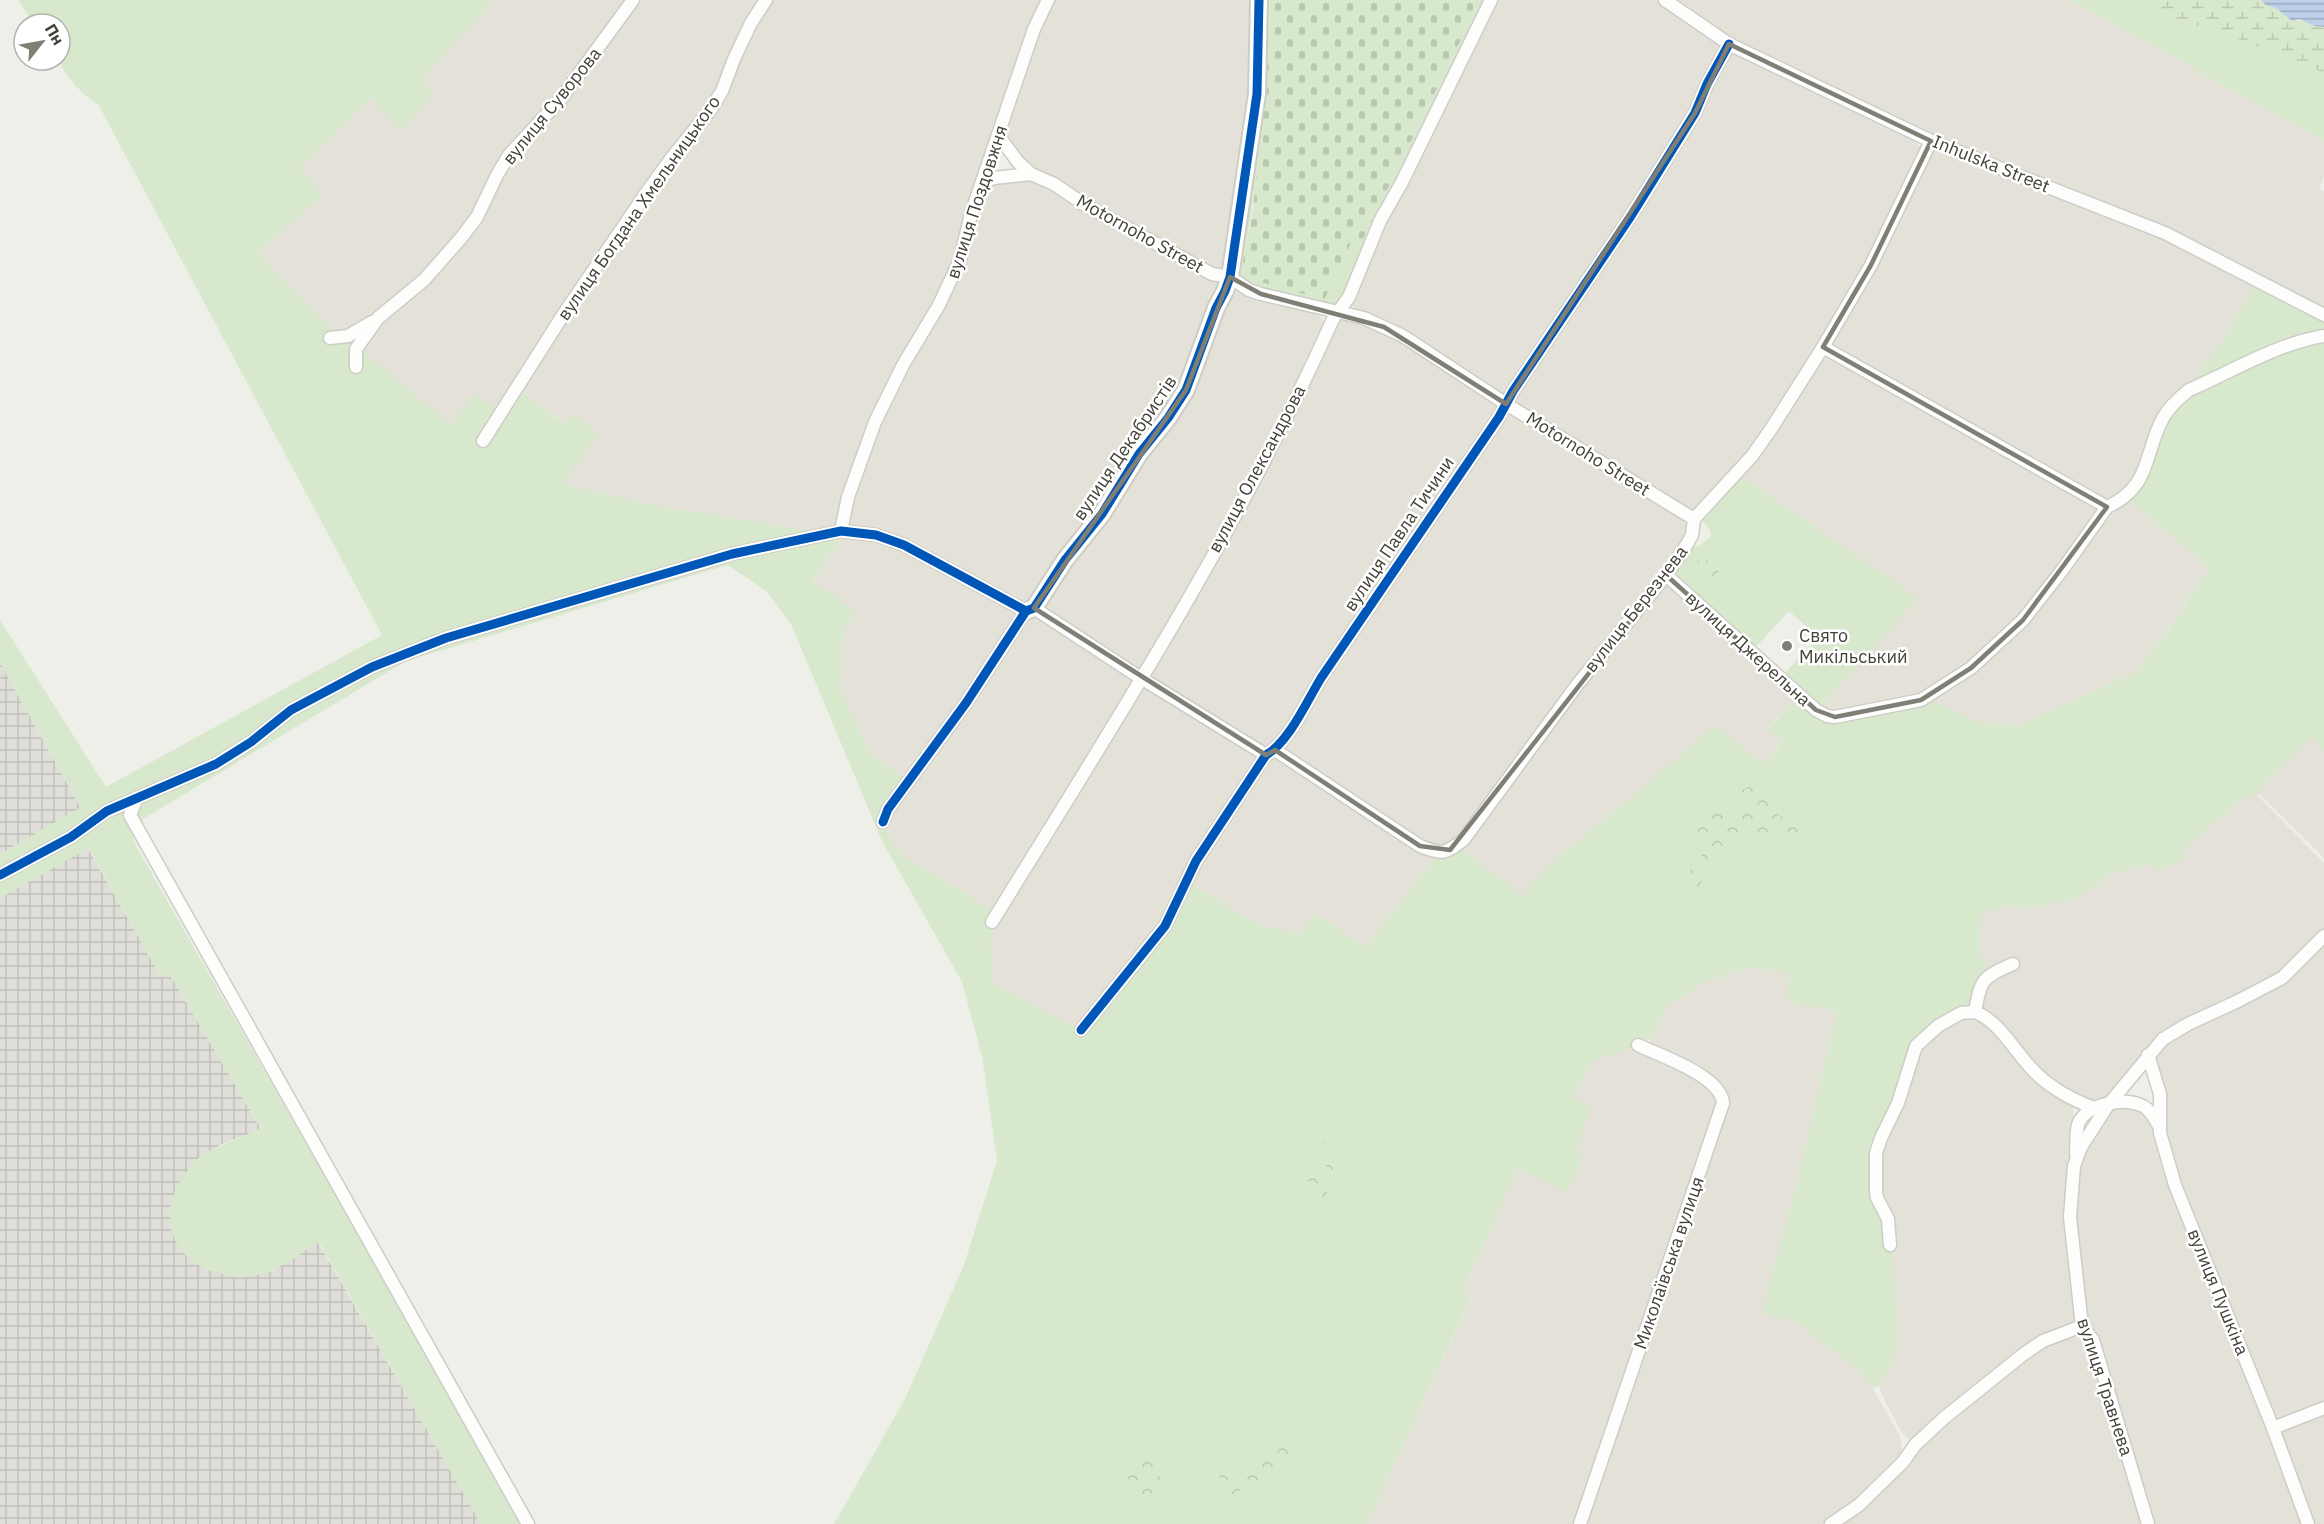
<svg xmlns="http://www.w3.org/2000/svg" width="2324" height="1524" font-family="'IBM Plex Sans',sans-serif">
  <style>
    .residential { fill: #e3e1d8 }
    .industrial { fill: url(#industrial-grid) }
    .grass { fill: #d8e8cc }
    .forest { fill: url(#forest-crowns) }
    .wetland { fill: url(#wetland-marsh) }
    .cemetery { fill: url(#cemetery-stones) }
    .water { fill: url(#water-rules) }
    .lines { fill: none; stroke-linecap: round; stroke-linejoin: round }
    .minor-casing { stroke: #cdcdc8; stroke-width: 15 }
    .tertiary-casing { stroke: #cdcdc8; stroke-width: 20 }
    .minor { stroke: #fdfdfc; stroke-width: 12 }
    .tertiary { stroke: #fdfdfc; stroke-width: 16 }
    .cycleway-casing { stroke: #fff; stroke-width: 13 }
    .cycleway { stroke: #0057b8; stroke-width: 9 }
    .marked { fill: none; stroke: #807f76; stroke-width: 4.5; stroke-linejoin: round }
    .poi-dot { fill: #807f76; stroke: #fff; stroke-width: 2 }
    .labels { text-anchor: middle; stroke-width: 5; stroke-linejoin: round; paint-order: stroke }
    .street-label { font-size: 18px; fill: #444237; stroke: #fff }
    .poi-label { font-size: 18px; fill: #444237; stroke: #fff; text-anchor: start }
  </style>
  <defs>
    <pattern id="industrial-grid" width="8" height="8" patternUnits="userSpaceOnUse" patternTransform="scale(1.5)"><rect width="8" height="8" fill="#dfded8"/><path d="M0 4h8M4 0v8" fill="none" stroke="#c1c0ba"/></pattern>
    <pattern id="forest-crowns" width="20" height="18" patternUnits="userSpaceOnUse" patternTransform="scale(1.5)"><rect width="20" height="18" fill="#d8e8cc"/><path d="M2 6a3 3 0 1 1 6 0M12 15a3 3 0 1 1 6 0" fill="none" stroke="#bbc8b0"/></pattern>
    <pattern id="wetland-marsh" width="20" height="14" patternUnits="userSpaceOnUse" patternTransform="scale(1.5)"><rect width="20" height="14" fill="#d8e8cc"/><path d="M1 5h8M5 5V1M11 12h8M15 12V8" fill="none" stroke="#bbc8b0"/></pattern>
    <pattern id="cemetery-stones" width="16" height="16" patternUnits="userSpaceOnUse" patternTransform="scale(1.5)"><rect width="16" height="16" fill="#d8e8cc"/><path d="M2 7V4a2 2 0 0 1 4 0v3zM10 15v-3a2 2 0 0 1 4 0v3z" fill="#bbc8b0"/></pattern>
    <pattern id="water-rules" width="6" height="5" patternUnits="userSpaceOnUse" patternTransform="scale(1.5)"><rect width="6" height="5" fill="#bed0e9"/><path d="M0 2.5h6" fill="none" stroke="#9caabe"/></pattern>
  </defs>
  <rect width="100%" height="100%" fill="#efefea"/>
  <g class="residential">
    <path d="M 494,0 L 631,0 L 547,108 L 475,214 L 403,296 L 346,334 L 336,334 L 257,253 L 323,195 L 300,168 L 371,98 L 401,129 L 419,80 Z"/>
    <path d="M 637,0 L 763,0 L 719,90 L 499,410 L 452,427 L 359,349 L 371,332 L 426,282 L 499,176 Z"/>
    <path d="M 769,0 L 1045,0 L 948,281 L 886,388 L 837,524 L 820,533 L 683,509 L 679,511 L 562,484 L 565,424 L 519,389 L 728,79 Z"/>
    <path d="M 1051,0 L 1256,0 L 1254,93 L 1226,270 L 1213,271 L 1032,172 L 1003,138 L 1022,74 Z"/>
    <path d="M 1493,0 L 1660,0 L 1723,47 L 1694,112 L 1505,396 L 1386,324 L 1355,309 L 1350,304 L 1375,239 Z"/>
    <path d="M 1679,0 L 2071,0 L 2324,141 L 2324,176 L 2319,189 L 2324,191 L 2324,309 L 2234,262 L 1982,154 L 1925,134 L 1742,45 Z"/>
    <path d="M 1732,51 L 1912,138 L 1921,148 L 1869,264 L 1751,453 L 1694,511 L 1691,512 L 1514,403 L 1514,392 L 1726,55 Z"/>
    <path d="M 1936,149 L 2120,221 L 2231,268 L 2257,282 L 2225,337 L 2188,389 L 2139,479 L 2108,504 L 1830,345 L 1931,152 Z"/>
    <path d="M 1029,176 L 1223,282 L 1184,388 L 1028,605 L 849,524 L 850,498 L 878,423 L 927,330 L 984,186 Z"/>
    <path d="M 1238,291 L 1309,310 L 1321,317 L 1326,325 L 1257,471 L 1140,673 L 1043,608 L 1140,456 L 1232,292 Z"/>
    <path d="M 1341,318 L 1383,330 L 1496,402 L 1497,414 L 1277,740 L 1263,748 L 1150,677 L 1150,674 L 1331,332 Z"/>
    <path d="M 1831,355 L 2100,507 L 2035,602 L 1998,640 L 1929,693 L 1834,714 L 1818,709 L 1917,598 L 1739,475 L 1817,364 Z"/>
    <path d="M 1511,415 L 1517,416 L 1679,515 L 1687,527 L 1688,534 L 1684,544 L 1450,848 L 1434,849 L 1282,748 L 1502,419 Z"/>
    <path d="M 2127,498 L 2210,568 L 2184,603 L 2186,606 L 2135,673 L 2020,725 L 1981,723 L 1929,698 L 1973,669 L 2105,516 Z"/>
    <path d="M 857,535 L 903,548 L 1016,609 L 1019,614 L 907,780 L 869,752 L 839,685 L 844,629 L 812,582 L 843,536 Z"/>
    <path d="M 1666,583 L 1669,583 L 1797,695 L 1769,728 L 1783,740 L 1763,764 L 1744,750 L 1630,799 L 1560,855 L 1522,897 L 1459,848 L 1579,688 Z"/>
    <path d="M 1031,613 L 1136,679 L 993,911 L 899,853 L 891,843 L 887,821 Z"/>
    <path d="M 1144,686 L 1259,758 L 1169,913 L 1078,1030 L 991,983 L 991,935 L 996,924 L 1139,689 Z"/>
    <path d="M 2311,736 L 2324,751 L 2324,858 L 2258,793 L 2268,780 Z"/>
    <path d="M 1275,757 L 1436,857 L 1366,947 L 1315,914 L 1299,934 L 1258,924 L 1188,883 L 1271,758 Z"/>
    <path d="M 2246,795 L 2257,795 L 2324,863 L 2324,933 L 2291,967 L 2188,1022 L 2111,1097 L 2094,1105 L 2045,1078 L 1983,1010 L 1981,1002 L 1990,978 L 1979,950 L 1982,912 L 2011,906 L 2027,908 L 2075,899 L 2113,873 L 2153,864 L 2155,871 L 2186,859 L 2182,851 Z"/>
    <path d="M 2324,938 L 2324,1406 L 2274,1423 L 2166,1152 L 2154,1054 L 2165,1040 L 2282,981 Z"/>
    <path d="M 1759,967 L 1792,975 L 1786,1001 L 1837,1011 L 1797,1183 L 1763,1312 L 1795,1322 L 1858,1370 L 1873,1389 L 1900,1436 L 1903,1456 L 1857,1503 L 1826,1524 L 1583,1524 L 1725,1096 L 1650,1044 L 1650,1039 L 1669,1004 L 1706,982 L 1732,972 Z"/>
    <path d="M 1962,1016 L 1983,1018 L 2073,1103 L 2076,1319 L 2070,1328 L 1914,1440 L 1907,1438 L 1902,1433 L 1881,1393 L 1879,1385 L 1892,1363 L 1898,1339 L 1890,1219 L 1883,1204 L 1878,1153 L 1919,1047 Z"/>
    <path d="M 1633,1045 L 1706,1080 L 1719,1097 L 1578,1524 L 1367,1524 L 1471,1298 L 1462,1293 L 1518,1169 L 1566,1190 L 1584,1157 L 1574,1152 L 1572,1097 L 1592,1062 Z"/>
    <path d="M 2123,1105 L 2149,1114 L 2306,1524 L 2151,1524 L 2086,1323 L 2072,1217 L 2078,1160 L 2108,1112 L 2115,1107 Z"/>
    <path d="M 2072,1333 L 2087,1337 L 2145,1524 L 1836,1524 L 1910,1463 L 1918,1448 L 2026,1355 Z"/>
    <path d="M 2324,1410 L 2324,1524 L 2310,1524 L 2280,1436 L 2282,1430 Z"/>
  </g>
  <g class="industrial">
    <path d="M 0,663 L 81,808 L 0,854 Z"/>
    <path d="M 88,848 L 161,977 L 169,973 L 261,1129 L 220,1145 L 193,1163 L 176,1188 L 271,1272 L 318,1242 L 481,1524 L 0,1524 L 0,898 Z"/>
  </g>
  <g class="grass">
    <path d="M 18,0 L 494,0 L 420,80 L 434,95 L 401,130 L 371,98 L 300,168 L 323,195 L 257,253 L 336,334 L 346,334 L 377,316 L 360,349 L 452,426 L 474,395 L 503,413 L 519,389 L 564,424 L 573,413 L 598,433 L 562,484 L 679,511 L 683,509 L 820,533 L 405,650 L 250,740 L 0,871 L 0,854 L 81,807 L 0,663 L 0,620 L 106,787 L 382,635 L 98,104 C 79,93 69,78 57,60 L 60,60 L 60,24 L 34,24 Z"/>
    <path d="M 1263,0 L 1271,0 C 1266,89 1260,178 1242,266 L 1351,242 L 1360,245 L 1477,7 L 1477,0 L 1488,0 L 1346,296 L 1336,306 C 1307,301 1255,298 1238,272 Z"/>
    <path d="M 2071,0 L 2143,0 L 2170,17 L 2244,41 L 2324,73 L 2324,141 Z"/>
    <path d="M 2257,282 L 2324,319 L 2324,751 L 2311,737 L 2268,780 L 2257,795 L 2246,795 L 2182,851 L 2186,859 L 2155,871 L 2152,864 L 2113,873 L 2075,899 L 2027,908 L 2011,906 L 1982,912 L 1979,950 L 1989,974 L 1967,1014 L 1925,1038 L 1883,1138 L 1878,1190 L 1890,1219 L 1898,1339 L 1892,1363 L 1879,1385 L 1873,1389 L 1858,1370 L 1795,1322 L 1762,1313 L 1797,1183 L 1837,1011 L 1785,1001 L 1791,975 L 1759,967 L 1732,972 L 1706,982 L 1669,1004 L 1650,1039 L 1592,1062 L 1572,1097 L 1592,1108 L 1574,1152 L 1584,1156 L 1566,1191 L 1518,1169 L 1462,1292 L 1471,1297 L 1367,1524 L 834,1524 L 905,1399 L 964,1265 L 997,1161 L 982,1056 L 962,982 L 882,841 L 791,624 L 766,591 L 728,565 L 406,661 L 143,819 L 143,832 L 536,1524 L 528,1524 L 139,841 L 136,808 L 138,803 L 280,721 L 399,657 L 732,557 L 843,536 L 812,581 L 856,611 L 844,629 L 839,685 L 869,752 L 907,780 C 893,808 877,825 899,853 L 993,911 L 996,924 L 991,935 L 992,983 L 1083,1032 L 1188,883 L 1258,924 L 1299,934 L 1315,914 L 1366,947 L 1436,857 L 1459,848 L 1522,896 L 1560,855 L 1630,799 L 1715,725 L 1763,764 L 1783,741 L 1769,729 L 1797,695 L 1826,718 L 1929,698 L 1981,723 L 2020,725 L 2135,673 L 2186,607 L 2184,604 L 2210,568 L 2127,498 L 2139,479 L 2154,435 L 2225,337 Z"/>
    <path d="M 1739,475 L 1918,598 L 1818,709 L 1783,675 L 1818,637 L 1789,611 L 1754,649 L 1673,577 L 1673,569 L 1690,548 L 1699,546 L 1711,536 L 1710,530 L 1701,519 Z"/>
    <path d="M 123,809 L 126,813 L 136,846 L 523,1524 L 481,1524 L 319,1242 C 294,1257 272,1277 241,1277 C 235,1278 229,1275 223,1274 C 175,1265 155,1220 182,1178 C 186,1174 189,1167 193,1163 C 211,1145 240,1141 261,1128 L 169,973 L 161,977 L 89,848 L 0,898 L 0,879 L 85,829 Z"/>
  </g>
  <g class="forest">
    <path d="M 1715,559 L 1719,561 L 1721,567 L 1718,573 L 1722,583 L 1720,588 L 1692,571 L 1690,568 L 1694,562 C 1701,559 1706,562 1715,559 Z"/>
    <path d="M 1755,786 C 1765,792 1768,805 1776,813 C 1785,821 1797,818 1806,826 L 1805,838 L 1801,839 C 1795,837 1790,832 1784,831 C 1766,827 1722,849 1711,862 C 1706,870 1703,880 1699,888 L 1697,889 L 1692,887 L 1688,873 C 1691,868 1699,864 1701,859 C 1705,848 1691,835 1696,821 L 1714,809 L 1738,816 L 1743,814 C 1745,806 1739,800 1740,792 L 1747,787 Z"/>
    <path d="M 1312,1135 C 1325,1139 1328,1149 1336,1159 C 1339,1163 1344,1166 1347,1169 C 1337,1193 1323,1159 1318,1152 C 1316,1148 1311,1146 1306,1144 L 1308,1138 Z"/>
    <path d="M 1307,1162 L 1315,1165 C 1318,1183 1334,1193 1330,1214 L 1328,1216 L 1322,1213 L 1306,1175 L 1304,1169 Z"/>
    <path d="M 1279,1441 C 1291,1441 1298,1452 1293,1464 L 1257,1480 L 1245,1482 L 1235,1497 L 1230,1498 L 1227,1496 L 1219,1479 L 1220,1472 L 1228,1464 L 1237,1471 L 1260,1456 L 1271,1452 L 1274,1442 Z"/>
    <path d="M 1150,1449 L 1155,1454 L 1161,1479 L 1149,1498 L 1142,1499 L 1132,1493 L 1126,1471 L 1132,1459 Z"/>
  </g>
  <path class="wetland" d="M 2143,0 L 2261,0 L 2277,8 L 2289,19 C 2303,19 2311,25 2324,27 L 2324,73 L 2244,41 L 2170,17 Z"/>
  <path class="cemetery" d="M 1271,0 L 1477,0 L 1477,7 L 1360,245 L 1351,243 L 1324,300 L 1248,278 L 1242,266 L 1252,216 L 1266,90 Z"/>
  <path class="water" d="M 2261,0 L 2324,0 L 2324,27 L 2315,26 L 2299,19 L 2292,21 L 2276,8 L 2266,5 Z"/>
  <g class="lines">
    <defs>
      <g id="minor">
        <path d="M 1665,0 L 1729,44 L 1931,141 L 2165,233 L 2324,315"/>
        <path d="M 998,135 L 1018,162 L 1031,174 L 1054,184 L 1085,205 L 1212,274 L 1230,277 L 1249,290 L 1261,294 L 1364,318 L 1403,336 L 1506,404 L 1694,519"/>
        <path d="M 982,183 L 994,178 L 1031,174"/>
        <path d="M 330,338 L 348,336 L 372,322"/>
        <path d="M 1823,347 L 2107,507"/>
        <path d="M 356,367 L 356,349 L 378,318 L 424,280 L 461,238 L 477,217 L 497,175 L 509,155 L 559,101 L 633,0"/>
        <path d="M 483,441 L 563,315 L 649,189 L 670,160 L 711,109 L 722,91 L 734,59 L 751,23 L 766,0"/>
        <path d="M 841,531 L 848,497 L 875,422 L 903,365 L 939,305 L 960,260 L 971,214 L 1034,29 L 1048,0"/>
        <path d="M 1666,575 L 1816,710 L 1827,716 L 1835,717 L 1921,700 L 1971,668 L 2023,620 L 2063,569 L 2107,507 C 2152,487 2144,452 2163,418 C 2169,407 2179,398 2189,390 C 2233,371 2276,344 2324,336"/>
        <path d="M 1034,608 L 1133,673 L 1266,755"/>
        <path d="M 1275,750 L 1420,846 C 1442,855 1446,854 1464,839 L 1577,685 L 1666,575 L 1686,546 L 1692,535 L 1694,519 L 1752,456 L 1771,429 L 1823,347 L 1871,265 L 1931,141"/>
        <path d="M 141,796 L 136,800 L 130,815 L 528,1524"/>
        <path d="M 0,875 L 71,837 L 107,811 L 216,764 L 251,742 L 291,710 L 372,667 L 446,638 L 732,554 L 841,531 L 876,535 L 904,545 L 1026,611 L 966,703 L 888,809 L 883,822"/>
        <path d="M 992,922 C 1113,726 1239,530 1333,319 L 1349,297 L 1380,221 L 1402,182 L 1491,0"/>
        <path d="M 1975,1012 C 2000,1022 2013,1049 2031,1068 C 2047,1086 2072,1100 2094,1108"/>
        <path d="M 1081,1030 L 1165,926 L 1196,861 L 1266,755 C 1289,742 1307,701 1321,678 L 1499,417 L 1513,391 L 1631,216 L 1695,113 L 1707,84 L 1729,44"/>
        <path d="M 2148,1055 L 2160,1094 L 2160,1133 L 2175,1185 L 2273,1428 L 2308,1524"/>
        <path d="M 2076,1154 C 2077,1144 2075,1131 2079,1122 C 2089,1103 2125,1097 2143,1106 C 2152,1111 2155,1120 2160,1128"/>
        <path d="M 1890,1245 L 1888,1219 L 1877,1198 L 1876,1191 L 1876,1153 L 1881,1138 L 1898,1103 L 1916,1046 L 1938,1026 L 1961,1013 L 1975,1012 C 1981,978 1982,978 2013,964"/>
        <path d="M 2273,1428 L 2324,1408"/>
        <path d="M 1580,1524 L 1723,1103 C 1721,1076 1661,1056 1638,1045"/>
        <path d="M 1831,1524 L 1859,1505 L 1903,1462 L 1915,1445 L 1944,1418 L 2025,1353 L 2043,1341 L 2082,1326"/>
        <path d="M 2148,1524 L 2093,1340 L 2082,1326 L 2070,1217 L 2074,1166 L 2081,1147 L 2108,1105 L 2163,1039 L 2188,1024 L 2236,1002 L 2282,978 L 2324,936"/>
      </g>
      <path id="tertiary" d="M 1026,611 L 1034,608 L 1065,560 L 1102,514 L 1139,454 L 1168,418 L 1186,390 L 1216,308 L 1225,291 L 1230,277 L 1257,94 L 1259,0"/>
    </defs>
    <use href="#minor" class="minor-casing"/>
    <use href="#tertiary" class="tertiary-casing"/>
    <use href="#minor" class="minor"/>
    <use href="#tertiary" class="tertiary"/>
    <defs>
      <g id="cycleway">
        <path d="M 883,822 L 888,809 L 966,703 L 1026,611 L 1034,608 L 1065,560 L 1102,514 L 1139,454 L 1168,418 L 1186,390 L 1216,308 L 1225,291 L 1230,277 L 1257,94 L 1259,0"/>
        <path d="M 0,875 L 71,837 L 107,811 L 216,764 L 251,742 L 291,710 L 372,667 L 446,638 L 732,554 L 841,531 L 876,535 L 904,545 L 1026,611"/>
        <path d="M 1081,1030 L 1165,926 L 1196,861 L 1266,755 C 1289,742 1307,701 1321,678 L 1499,417 L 1513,391 L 1631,216 L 1695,113 L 1707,84 L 1729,44"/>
      </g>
    </defs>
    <use href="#cycleway" class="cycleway-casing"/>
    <use href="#cycleway" class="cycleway"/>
  </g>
  <path class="marked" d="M 1729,44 L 1931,141 L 1871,265 L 1823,347 L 2107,507 L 2023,620 L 1971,668 L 1921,700 L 1835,717 L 1816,710 L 1666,575 L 1450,850 L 1420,846 L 1275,750 L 1266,755 L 1034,608 L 1186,390 L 1230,277 L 1261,294 L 1384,327 L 1506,404 L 1695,113 Z"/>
  <circle class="poi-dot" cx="1787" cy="646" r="6"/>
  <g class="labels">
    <g class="street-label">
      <text transform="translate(552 106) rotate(-51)" y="6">вулиця Суворова</text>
      <text transform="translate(1991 164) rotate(22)" y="6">Inhulska Street</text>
      <text transform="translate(977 202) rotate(-72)" y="6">вулиця Поздовжня</text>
      <text transform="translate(639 208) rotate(-55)" y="6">вулиця Богдана Хмельницького</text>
      <text transform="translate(1140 234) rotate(29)" y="6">Motornoho Street</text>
      <text transform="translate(1125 448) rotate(-56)" y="6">вулиця Декабристів</text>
      <text transform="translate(1588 454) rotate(32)" y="6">Motornoho Street</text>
      <text transform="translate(1257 469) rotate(-62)" y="6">вулиця Олександрова</text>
      <text transform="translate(1399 534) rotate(-56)" y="6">вулиця Павла Тичини</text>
      <text transform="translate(1636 609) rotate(-52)" y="6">вулиця Березнева</text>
      <text transform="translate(1748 649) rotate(42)" y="6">вулиця Джерельна</text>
      <text transform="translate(1669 1263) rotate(-71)" y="6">Миколаївська вулиця</text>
      <text transform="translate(2218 1292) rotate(68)" y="6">вулиця Пушкіна</text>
      <text transform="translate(2105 1387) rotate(72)" y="6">вулиця Травнева</text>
    </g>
    <g class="poi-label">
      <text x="1799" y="642">Свято<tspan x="1799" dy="21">Микільський</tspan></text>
    </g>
  </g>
  <g transform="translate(42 42) rotate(59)"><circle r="28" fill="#ffffff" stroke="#b4b3af" stroke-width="1.5"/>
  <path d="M0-4.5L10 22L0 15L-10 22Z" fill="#807f76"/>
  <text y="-9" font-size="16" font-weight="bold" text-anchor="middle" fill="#444237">Пн</text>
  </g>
</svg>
